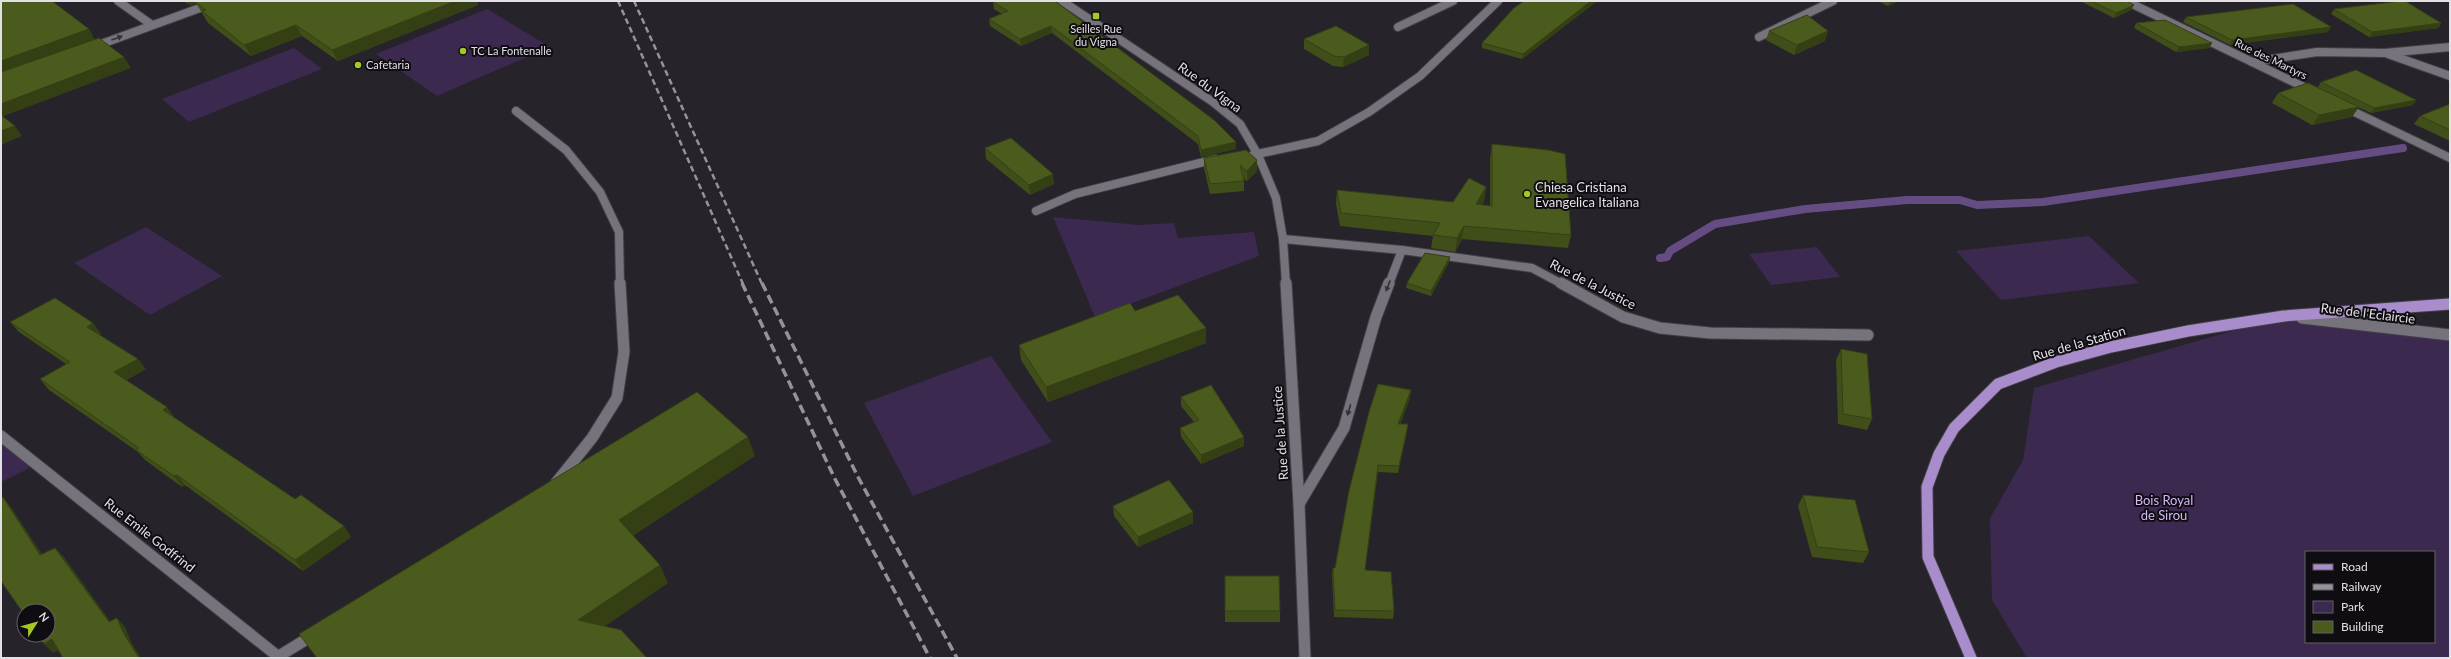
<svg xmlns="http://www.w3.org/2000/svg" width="2451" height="659" font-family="Lato,sans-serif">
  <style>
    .green { fill: #3b294f; fill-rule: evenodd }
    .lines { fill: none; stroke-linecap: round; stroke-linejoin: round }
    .stream { stroke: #654d83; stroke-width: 8 }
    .minor-far1-casing { stroke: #424045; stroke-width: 10 }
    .minor-casing { stroke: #424045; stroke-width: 13 }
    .major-casing { stroke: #424045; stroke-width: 13 }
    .minor-far1 { stroke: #77737d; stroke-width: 8 }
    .minor { stroke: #77737d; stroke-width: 11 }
    .major { stroke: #a88ccb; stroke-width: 11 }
    .rail-far1 { stroke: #959399; stroke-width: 2.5; stroke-dasharray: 6 3.5; stroke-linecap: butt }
    .rail { stroke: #959399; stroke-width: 3.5; stroke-dasharray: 9 4.5; stroke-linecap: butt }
    .wall { fill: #404e19 }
    .shaded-wall { fill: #344014 }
    .building { fill: #4b5b1d; stroke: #344014 }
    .oneway { fill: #333137 }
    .poi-dot { fill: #a4c825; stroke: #0f0d11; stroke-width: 1.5 }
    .labels { text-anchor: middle; stroke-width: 4; stroke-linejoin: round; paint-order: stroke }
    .far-poi-label { font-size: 11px; fill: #e2e0e5; stroke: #0f0d11; text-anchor: start }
    .far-street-label { font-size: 11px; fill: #e2e0e5; stroke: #0f0d11 }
    .street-label { font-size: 13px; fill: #e2e0e5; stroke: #0f0d11 }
    .poi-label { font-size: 13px; fill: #e2e0e5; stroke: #0f0d11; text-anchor: start }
    .park-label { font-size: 13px; fill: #d3b7f9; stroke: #0f0d11 }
  </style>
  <rect width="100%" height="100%" fill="#26232b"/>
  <g class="green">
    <path d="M 487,9 L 550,47 L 437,96 L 376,54 Z"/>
    <path d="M 294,48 L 322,69 L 189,122 L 162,99 Z"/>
    <path d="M 1053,217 L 1139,225 L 1174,223 L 1178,238 L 1254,232 L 1259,256 L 1095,317 Z"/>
    <path d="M 146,227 L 222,276 L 150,315 L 74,263 Z"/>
    <path d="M 2089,236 L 2139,283 L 2001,300 L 1956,251 Z"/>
    <path d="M 1817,247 L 1840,277 L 1771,285 L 1749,254 Z"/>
    <path d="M 2284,316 L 2450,335 L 2450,658 L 2027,658 L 1992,600 L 1990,518 L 2023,460 L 2034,388 ZM 2306,552 L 2434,552 L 2434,642 L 2306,642 Z"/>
    <path d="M 991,356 L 1052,442 L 913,496 L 864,403 Z"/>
    <path d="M 1,436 L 38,464 L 1,482 Z"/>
  </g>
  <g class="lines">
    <path class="stream" d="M 1660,258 L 1667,257 L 1670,251 L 1715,224 L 1805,209 L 1907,200 L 1960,200 L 1977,205 L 2043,202 L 2403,148"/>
    <defs>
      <g id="minor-far1">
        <path d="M 118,1 L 152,25"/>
        <path d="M 1062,1 L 1213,102 L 1240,124 L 1258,155 L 1276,198 L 1283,239 L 1286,284"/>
        <path d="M 2126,1 L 2312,91"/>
        <path d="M 1398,27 L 1453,1"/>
        <path d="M 1759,37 L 1833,1"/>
        <path d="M 93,47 L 219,1"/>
        <path d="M 2388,54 L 2450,76"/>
        <path d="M 2252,62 L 2317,52 L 2385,53 L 2450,47"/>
        <path d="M 2344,107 L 2450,158"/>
        <path d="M 516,111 L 566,150 L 600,192 L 619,232 L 620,284"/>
        <path d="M 1253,155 L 1318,141 L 1369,112 L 1420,76 L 1498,1"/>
        <path d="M 1036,211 L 1075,194 L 1216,159"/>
        <path d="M 1283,239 L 1402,250 L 1532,268 L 1562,284"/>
        <path d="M 1389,284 L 1402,250"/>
      </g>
      <g id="minor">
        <path d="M 1286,283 L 1299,504 L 1305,658"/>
        <path d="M 1561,283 L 1623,317 L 1660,328 L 1710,333 L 1868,335"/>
        <path d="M 2302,318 L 2450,335"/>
        <path d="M 1,436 L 280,658"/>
        <path d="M 556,483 L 592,438 L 617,398 L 624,352 L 620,283"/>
        <path d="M 1299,504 L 1344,428 L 1376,317 L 1389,283"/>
        <path d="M 279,656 L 315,634"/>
      </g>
      <path id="major" d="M 1971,658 L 1928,557 L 1927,487 L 1939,454 L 1954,428 L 1998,384 L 2056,362 L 2111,347 L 2188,331 L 2284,316 L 2450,304"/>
    </defs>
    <use href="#minor-far1" class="minor-far1-casing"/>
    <use href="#minor" class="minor-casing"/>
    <use href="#major" class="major-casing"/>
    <use href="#minor-far1" class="minor-far1"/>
    <use href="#minor" class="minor"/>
    <use href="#major" class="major"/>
    <g class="rail-far1">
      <path d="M 618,1 L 743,284"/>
      <path d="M 634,1 L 762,284"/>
    </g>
    <g class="rail">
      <path d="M 742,283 L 835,479 L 930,658"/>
      <path d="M 762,283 L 858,477 L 957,658"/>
    </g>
  </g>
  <g class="wall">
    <path d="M 183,1 L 477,1 L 478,5 L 338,61 L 302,36 L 251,56 L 208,23 L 196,3 L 190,5 Z"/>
    <path d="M 1055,1 L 1236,149 L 1201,157 L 1198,144 L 1052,33 L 1021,46 L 990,26 L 989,19 L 1002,14 L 994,9 L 993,2 Z"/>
    <path d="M 1524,1 L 1597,1 L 1522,59 L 1482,48 L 1482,43 Z"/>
    <path d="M 1878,1 L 1899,1 L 1888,6 Z"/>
    <path d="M 2083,1 L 2127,1 L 2131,10 L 2114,18 L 2082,2 Z"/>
    <path d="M 2139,1 L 2149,1 L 2144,3 Z"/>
    <path d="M 2334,9 L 2441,23 L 2438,28 L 2369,37 L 2331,14 Z"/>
    <path d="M 2186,17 L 2328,32 L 2230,45 L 2183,22 Z"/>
    <path d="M 2136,23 L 2212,43 L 2209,48 L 2176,52 L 2134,28 Z"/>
    <path d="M 1769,31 L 1825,41 L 1794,55 L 1766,40 Z"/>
    <path d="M 1304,39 L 1369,55 L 1343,67 L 1333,66 L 1304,49 Z"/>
    <path d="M 2321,82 L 2416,100 L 2413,105 L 2371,113 L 2358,107 L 2352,117 L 2312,125 L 2272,103 L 2278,93 L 2318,87 Z"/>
    <path d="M 2450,104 L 2450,141 L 2414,124 L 2420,116 Z"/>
    <path d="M 1492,144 L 1571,235 L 1568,248 L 1462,239 L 1455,252 L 1431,248 L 1433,236 L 1340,226 L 1336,204 L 1337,190 L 1453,202 L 1486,187 L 1484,201 L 1481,205 L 1490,206 L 1490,158 Z"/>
    <path d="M 985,148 L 1054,184 L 1030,195 L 986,159 Z"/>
    <path d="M 1246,150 L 1257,171 L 1247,181 L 1243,178 L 1244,181 L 1244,191 L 1210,194 L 1204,168 L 1204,158 Z"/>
    <path d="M 1450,257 L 1449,262 L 1431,296 L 1406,288 L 1407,283 Z"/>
    <path d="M 1135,311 L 1206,328 L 1206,343 L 1048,402 L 1021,360 L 1019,345 Z"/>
    <path d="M 10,322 L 93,323 L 101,334 L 99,335 L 146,369 L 126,380 L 175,418 L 351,537 L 303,571 L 185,485 L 182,487 L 145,460 L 138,452 L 49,390 L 40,379 L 66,364 L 19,332 Z"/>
    <path d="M 1841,349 L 1872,419 L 1867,430 L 1838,424 L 1836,360 Z"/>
    <path d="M 1181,397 L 1244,446 L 1201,464 L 1181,437 L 1180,428 L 1194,422 L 1181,406 Z"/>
    <path d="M 1410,398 L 1400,424 L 1408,424 L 1407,432 L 1398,473 L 1378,472 L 1365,570 L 1394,611 L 1393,619 L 1334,617 L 1332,575 L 1333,568 L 1335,568 L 1349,491 Z"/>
    <path d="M 1803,495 L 1869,552 L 1863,563 L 1812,557 L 1798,506 Z"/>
    <path d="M 1113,506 L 1193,512 L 1193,523 L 1138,547 L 1114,516 Z"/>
    <path d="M 1225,576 L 1280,611 L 1280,622 L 1225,622 Z"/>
  </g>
  <g class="shaded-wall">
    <path d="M 187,1 L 203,1 L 195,2 L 196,3 L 190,5 Z"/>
    <path d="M 455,1 L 477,1 L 478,5 L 338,61 L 332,50 Z"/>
    <path d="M 1591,1 L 1597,1 L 1522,59 L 1523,54 Z"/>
    <path d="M 1890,1 L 1899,1 L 1888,6 Z"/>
    <path d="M 2134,5 L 2131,10 L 2114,18 L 2116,13 Z"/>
    <path d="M 2441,23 L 2438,28 L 2369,37 L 2372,32 Z"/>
    <path d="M 296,25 L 302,36 L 251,56 L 244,45 Z"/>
    <path d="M 1051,26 L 1052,33 L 1021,46 L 1020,39 Z"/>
    <path d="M 2331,27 L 2328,32 L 2230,45 L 2232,40 Z"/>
    <path d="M 89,29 L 95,40 L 1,74 L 1,61 Z"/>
    <path d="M 1828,31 L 1825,41 L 1794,55 L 1797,45 Z"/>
    <path d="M 2212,43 L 2209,48 L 2176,52 L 2179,47 Z"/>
    <path d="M 1369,45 L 1369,55 L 1343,67 L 1344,57 Z"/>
    <path d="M 124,57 L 131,68 L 1,117 L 1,104 Z"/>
    <path d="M 2416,100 L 2413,105 L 2371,113 L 2374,108 Z"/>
    <path d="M 2359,107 L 2352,117 L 2312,125 L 2319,115 Z"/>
    <path d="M 15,126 L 22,136 L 1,145 L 1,131 Z"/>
    <path d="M 1236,142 L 1236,149 L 1201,157 L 1201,150 Z"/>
    <path d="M 1257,160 L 1257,171 L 1247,181 L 1247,171 Z"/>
    <path d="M 1053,174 L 1054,184 L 1030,195 L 1029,185 Z"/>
    <path d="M 1486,187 L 1484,201 L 1474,218 L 1476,204 Z"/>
    <path d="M 1464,226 L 1462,239 L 1455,252 L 1457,238 Z"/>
    <path d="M 1450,257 L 1449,262 L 1431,296 L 1431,291 Z"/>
    <path d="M 93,323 L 101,334 L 95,337 L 87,327 Z"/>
    <path d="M 1206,328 L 1206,343 L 1048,402 L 1046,387 Z"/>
    <path d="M 138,359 L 146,369 L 122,383 L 114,372 Z"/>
    <path d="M 1411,390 L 1410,398 L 1398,431 L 1398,424 Z"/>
    <path d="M 167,407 L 175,418 L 163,410 Z"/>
    <path d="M 1408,424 L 1407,432 L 1398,473 L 1399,466 Z"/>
    <path d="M 748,437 L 755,456 L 628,539 L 619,520 Z"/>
    <path d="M 1244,437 L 1244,446 L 1201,464 L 1201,455 Z"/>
    <path d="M 177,475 L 185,485 L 182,487 L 174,476 Z"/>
    <path d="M 3,497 L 11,507 L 49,565 L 40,555 Z"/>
    <path d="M 1193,512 L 1193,523 L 1138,547 L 1138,537 Z"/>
    <path d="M 344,526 L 351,537 L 303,571 L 295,560 Z"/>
    <path d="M 55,548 L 64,557 L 118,632 L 109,622 Z"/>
    <path d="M 660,565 L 668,583 L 588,638 L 578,620 Z"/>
    <path d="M 117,618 L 125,627 L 132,644 L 141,658 L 139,658 L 124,634 Z"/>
    <path d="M 52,639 L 61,649 L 53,653 L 44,644 Z"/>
  </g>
  <g class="building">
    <path d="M 1,1 L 52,1 L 89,29 L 1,61 Z"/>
    <path d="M 199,1 L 455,1 L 332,50 L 296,25 L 244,45 L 202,11 L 206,10 L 195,2 Z"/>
    <path d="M 997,1 L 1055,1 L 1214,120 L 1236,142 L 1201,150 L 1198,136 L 1051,26 L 1020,39 L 989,19 L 1008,11 L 993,2 Z"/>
    <path d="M 1524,1 L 1591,1 L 1523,54 L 1482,43 L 1514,8 Z"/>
    <path d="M 2091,1 L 2127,1 L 2134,5 L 2116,13 Z"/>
    <path d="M 2401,1 L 2405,1 L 2441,23 L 2372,32 L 2334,9 Z"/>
    <path d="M 2293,4 L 2331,27 L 2232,40 L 2186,17 Z"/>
    <path d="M 1807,15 L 1828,31 L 1797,45 L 1769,31 Z"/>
    <path d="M 2165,20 L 2212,43 L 2179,47 L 2136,23 Z"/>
    <path d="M 1336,26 L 1369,45 L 1344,57 L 1334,56 L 1304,39 Z"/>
    <path d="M 99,38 L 124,57 L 1,104 L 1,72 Z"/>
    <path d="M 2356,70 L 2416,100 L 2374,108 L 2321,82 Z"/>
    <path d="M 2308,83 L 2359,107 L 2319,115 L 2278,93 Z"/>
    <path d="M 2450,104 L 2450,130 L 2420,116 Z"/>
    <path d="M 1,115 L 15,126 L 1,131 Z"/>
    <path d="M 1011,138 L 1053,174 L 1029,185 L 985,148 Z"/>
    <path d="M 1492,144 L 1548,150 L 1565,154 L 1571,235 L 1464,226 L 1457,238 L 1433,235 L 1440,223 L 1341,213 L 1337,190 L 1453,202 L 1469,178 L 1486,187 L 1476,204 L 1492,206 Z"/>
    <path d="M 1246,150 L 1257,160 L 1247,171 L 1240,165 L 1244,181 L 1210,184 L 1204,158 Z"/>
    <path d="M 1425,253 L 1450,257 L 1431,291 L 1407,283 Z"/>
    <path d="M 1178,295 L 1206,328 L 1046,387 L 1019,345 L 1130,303 L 1135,311 Z"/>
    <path d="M 55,298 L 93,323 L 87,327 L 138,359 L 114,372 L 167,407 L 163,410 L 295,499 L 301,495 L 344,526 L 295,560 L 177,475 L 174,476 L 136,450 L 139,448 L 40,379 L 70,362 L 10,322 Z"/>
    <path d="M 1841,349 L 1867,354 L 1872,419 L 1843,414 Z"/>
    <path d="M 1378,384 L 1411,390 L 1398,424 L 1408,424 L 1399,466 L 1378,465 L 1365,570 L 1391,572 L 1394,611 L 1335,610 L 1333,568 L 1335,568 L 1349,491 L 1369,412 Z"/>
    <path d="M 1211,385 L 1244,437 L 1201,455 L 1180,428 L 1199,420 L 1181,397 Z"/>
    <path d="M 697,392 L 748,437 L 619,520 L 660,565 L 578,620 L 621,630 L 647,658 L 317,658 L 299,634 Z"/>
    <path d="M 1169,480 L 1193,512 L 1138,537 L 1113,506 Z"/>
    <path d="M 1803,495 L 1855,500 L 1869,552 L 1817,547 Z"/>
    <path d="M 3,497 L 40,555 L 55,548 L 109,622 L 117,618 L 124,634 L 139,658 L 63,658 L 52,639 L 44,644 L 38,635 L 48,635 L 48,611 L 24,611 L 24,614 L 1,581 L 1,498 Z"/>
    <path d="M 1225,576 L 1279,576 L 1280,611 L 1225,611 Z"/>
  </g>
  <defs><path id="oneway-solid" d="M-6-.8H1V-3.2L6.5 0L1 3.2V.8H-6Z"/></defs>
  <g class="oneway">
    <use href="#oneway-solid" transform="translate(117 38) rotate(-20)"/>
    <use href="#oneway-solid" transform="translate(1388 286) rotate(111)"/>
    <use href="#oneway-solid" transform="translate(1349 410) rotate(106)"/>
  </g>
  <g class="poi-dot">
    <rect x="1092" y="12" width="8" height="8" rx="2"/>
    <circle cx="463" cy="51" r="4"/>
    <circle cx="358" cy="65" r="4"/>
    <circle cx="1527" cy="194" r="4"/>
  </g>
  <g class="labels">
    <g class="far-poi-label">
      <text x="1096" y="33" text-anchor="middle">Seilles Rue<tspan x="1096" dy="13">du Vigna</tspan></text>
      <text x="471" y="55">TC La Fontenalle</text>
      <text x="366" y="69">Cafetaria</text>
    </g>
    <g class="far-street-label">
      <text transform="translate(2271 59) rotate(26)" y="4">Rue des Martyrs</text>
    </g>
    <g class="street-label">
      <text transform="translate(1210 87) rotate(36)" y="5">Rue du Vigna</text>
      <text transform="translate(1593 284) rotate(27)" y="5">Rue de la Justice</text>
      <text transform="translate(2368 313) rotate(7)" y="5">Rue de l'Eclaircie</text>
      <text transform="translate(2079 343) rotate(-16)" y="5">Rue de la Station</text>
      <text transform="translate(1280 433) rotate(-94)" y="5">Rue de la Justice</text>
      <text transform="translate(150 535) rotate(38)" y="5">Rue Emile Godfrind</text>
    </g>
    <g class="poi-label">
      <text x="1535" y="192">Chiesa Cristiana<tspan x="1535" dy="15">Evangelica Italiana</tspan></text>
    </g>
    <g class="park-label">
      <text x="2164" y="505">Bois Royal<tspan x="2164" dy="15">de Sirou</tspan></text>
    </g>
  </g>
  <rect width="2451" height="659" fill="none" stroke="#e2e0e5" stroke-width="4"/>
  <rect x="2305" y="551" width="130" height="92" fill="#0f0d11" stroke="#636166"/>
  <rect x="2313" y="564" width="20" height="6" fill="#a88ccb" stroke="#636166"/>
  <text x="2341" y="571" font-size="12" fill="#e2e0e5">Road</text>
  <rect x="2313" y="584" width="20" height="6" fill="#959399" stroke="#636166"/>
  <text x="2341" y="591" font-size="12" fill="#e2e0e5">Railway</text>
  <rect x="2313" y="601" width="20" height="12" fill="#3b294f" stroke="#636166"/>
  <text x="2341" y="611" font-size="12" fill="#e2e0e5">Park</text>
  <rect x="2313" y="621" width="20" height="12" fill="#4b5b1d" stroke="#636166"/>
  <text x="2341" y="631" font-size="12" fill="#e2e0e5">Building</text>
  <g transform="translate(36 623) rotate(53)"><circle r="19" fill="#0f0d11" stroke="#636166"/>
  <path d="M0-3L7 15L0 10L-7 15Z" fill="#a4c825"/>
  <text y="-6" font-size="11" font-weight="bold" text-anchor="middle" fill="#e2e0e5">N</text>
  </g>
</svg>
